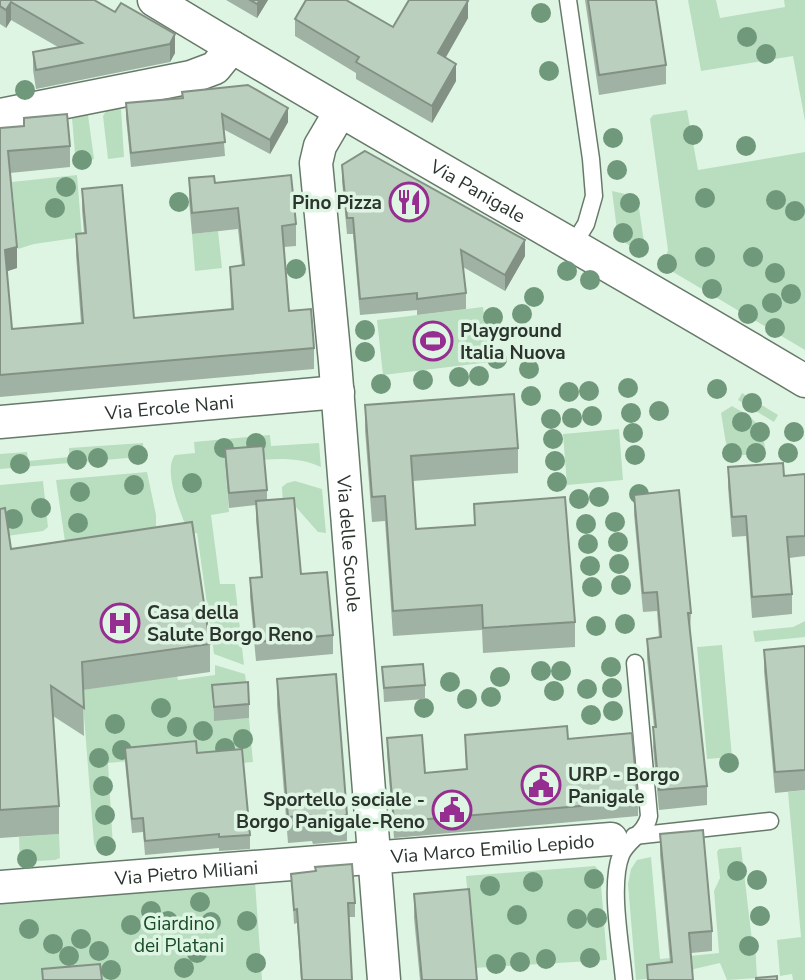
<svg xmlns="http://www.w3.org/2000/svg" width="805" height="980" font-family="'Nunito Sans',sans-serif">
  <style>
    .green { fill: #b8debf }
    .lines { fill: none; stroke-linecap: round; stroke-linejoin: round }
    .lane-casing { stroke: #677a6a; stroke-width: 19 }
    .street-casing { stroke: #677a6a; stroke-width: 35 }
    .lane { stroke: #fff; stroke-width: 16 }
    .street { stroke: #fff; stroke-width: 32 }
    .tree { fill: #70987b }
    .wall { fill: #a0b2a3 }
    .shaded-wall { fill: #829184 }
    .building { fill: #bacfbd; stroke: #829184; stroke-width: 2 }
    .labels { text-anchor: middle; stroke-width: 7; stroke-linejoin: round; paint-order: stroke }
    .street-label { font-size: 19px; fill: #2b342d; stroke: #dff5e3 }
    .poi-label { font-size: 19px; font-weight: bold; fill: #2b342d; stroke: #dff5e3; text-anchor: start }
    .park-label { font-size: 19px; fill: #164b26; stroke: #dff5e3 }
  </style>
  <rect width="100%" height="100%" fill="#dff5e3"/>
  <g class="green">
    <path d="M 688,0 L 716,0 L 720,18 L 785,7 L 784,0 L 805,0 L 805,121 L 793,56 L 701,71 Z"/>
    <path d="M 121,108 L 124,157 L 108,159 L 103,116 L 106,111 Z"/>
    <path d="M 687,110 L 698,170 L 805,152 L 805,350 L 663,266 L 668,250 L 650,119 L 653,115 Z"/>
    <path d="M 88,115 L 94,159 L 76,165 L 72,118 Z"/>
    <path d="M 77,175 L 82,237 L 34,244 L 18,249 L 12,182 Z"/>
    <path d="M 612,191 L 634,196 L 638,201 L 645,249 L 642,254 L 618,238 Z"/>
    <path d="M 218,231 L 222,268 L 195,271 L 192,234 Z"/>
    <path d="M 483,307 L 490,362 L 383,375 L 377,320 Z"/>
    <path d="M 742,393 L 778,415 L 774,422 L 738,400 Z"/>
    <path d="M 732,406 C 754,418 764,425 765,451 L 763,454 L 728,456 L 721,413 Z"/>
    <path d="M 619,429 L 623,480 L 567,485 L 563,434 Z"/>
    <path d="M 270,435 L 271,446 L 319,443 L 321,467 C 292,453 256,461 225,464 L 229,512 L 211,515 L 220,584 L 235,584 L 244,665 L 214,654 L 197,533 L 189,534 C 182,516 162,471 175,455 L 195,453 L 194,442 Z"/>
    <path d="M 143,443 L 144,455 L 139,457 L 0,469 L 0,454 L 27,452 L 28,461 L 69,457 L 69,448 Z"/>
    <path d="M 147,472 L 156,515 L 156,532 L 69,569 L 56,480 Z"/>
    <path d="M 43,481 L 48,527 L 43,531 L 0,537 L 0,485 Z"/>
    <path d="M 295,481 L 322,489 L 326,533 L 318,532 L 295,506 L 283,507 L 282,487 L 287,483 Z"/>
    <path d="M 805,621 L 805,637 L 755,642 L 753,631 L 793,627 Z"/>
    <path d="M 722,645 L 732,757 L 707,759 L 697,647 Z"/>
    <path d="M 215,665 L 245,674 L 248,696 L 212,699 L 214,720 L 249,718 L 253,762 L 197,767 L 195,755 L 108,763 L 113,848 L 111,851 L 97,850 L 94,844 L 82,690 L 177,676 L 178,680 L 215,675 Z"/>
    <path d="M 805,790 L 805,980 L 793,980 L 792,974 L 780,976 L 777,940 L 801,937 L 788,792 Z"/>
    <path d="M 59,834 L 60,858 L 55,860 L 20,862 L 19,837 Z"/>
    <path d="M 741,847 L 752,941 L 755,942 L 757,978 L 727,980 L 720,963 L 694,969 L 691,975 L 636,980 L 628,884 L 631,869 L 637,860 L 651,857 L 660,959 L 719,953 L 714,891 L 720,878 L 717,852 L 719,849 Z"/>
    <path d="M 595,866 L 600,872 L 607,960 L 474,968 L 466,876 Z"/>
    <path d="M 255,882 L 262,980 L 0,980 L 0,904 Z"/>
  </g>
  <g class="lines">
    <defs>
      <g id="lane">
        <path d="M 568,0 L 591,159 L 594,196 L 586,224 L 573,245"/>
        <path d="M 634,836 L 770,821"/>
        <path d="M 624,980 C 621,947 609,885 621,855 C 627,840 646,833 649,816 L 635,663"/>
      </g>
      <g id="street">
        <path id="s1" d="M 154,0 C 369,131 589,252 805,381"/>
        <path id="s2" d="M 340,112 L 320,146 L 316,163 L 335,362 L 384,980"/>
        <path d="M 0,115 L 191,77 L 215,68 L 232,47"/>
        <path id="s3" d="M 0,422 L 338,392"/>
        <path id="s4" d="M 0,887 L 611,839"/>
      </g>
    </defs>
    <use href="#lane" class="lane-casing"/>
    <use href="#street" class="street-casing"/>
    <use href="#lane" class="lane"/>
    <use href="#street" class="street"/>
  </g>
  <g class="tree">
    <circle cx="541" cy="13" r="10"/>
    <circle cx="747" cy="37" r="10"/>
    <circle cx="766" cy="54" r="10"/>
    <circle cx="549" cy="71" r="10"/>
    <circle cx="25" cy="90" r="10"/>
    <circle cx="693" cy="135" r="10"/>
    <circle cx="613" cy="138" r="10"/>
    <circle cx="746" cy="146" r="10"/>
    <circle cx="82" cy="160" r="10"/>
    <circle cx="617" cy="170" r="10"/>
    <circle cx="66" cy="187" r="10"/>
    <circle cx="705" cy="198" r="10"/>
    <circle cx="776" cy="200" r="10"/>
    <circle cx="179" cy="202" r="10"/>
    <circle cx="630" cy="203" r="10"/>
    <circle cx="55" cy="208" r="10"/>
    <circle cx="795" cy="211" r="10"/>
    <circle cx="623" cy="233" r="10"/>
    <circle cx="639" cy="248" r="10"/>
    <circle cx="705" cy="257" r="10"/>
    <circle cx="753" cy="257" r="10"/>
    <circle cx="667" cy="264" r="10"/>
    <circle cx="296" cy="269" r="10"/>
    <circle cx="567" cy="271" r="10"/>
    <circle cx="775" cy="273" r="10"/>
    <circle cx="590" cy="280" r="10"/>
    <circle cx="712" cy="289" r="10"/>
    <circle cx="791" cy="294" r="10"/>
    <circle cx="534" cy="297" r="10"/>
    <circle cx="772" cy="303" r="10"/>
    <circle cx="522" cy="314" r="10"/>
    <circle cx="748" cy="314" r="10"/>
    <circle cx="493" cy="317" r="10"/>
    <circle cx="775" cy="328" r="10"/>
    <circle cx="365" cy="330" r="10"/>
    <circle cx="365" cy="352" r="10"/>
    <circle cx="497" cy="359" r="10"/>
    <circle cx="529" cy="369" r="10"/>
    <circle cx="479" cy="376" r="10"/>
    <circle cx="459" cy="377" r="10"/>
    <circle cx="423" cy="380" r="10"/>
    <circle cx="381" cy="384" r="10"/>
    <circle cx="628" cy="388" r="10"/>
    <circle cx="717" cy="389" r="10"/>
    <circle cx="589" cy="391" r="10"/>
    <circle cx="569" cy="392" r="10"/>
    <circle cx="531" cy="396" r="10"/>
    <circle cx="752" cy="403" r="10"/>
    <circle cx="659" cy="411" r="10"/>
    <circle cx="631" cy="413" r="10"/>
    <circle cx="592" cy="416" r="10"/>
    <circle cx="572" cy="418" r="10"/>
    <circle cx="551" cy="419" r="10"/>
    <circle cx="742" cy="422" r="10"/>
    <circle cx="760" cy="432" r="10"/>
    <circle cx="794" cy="432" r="10"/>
    <circle cx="633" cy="433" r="10"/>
    <circle cx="553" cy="439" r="10"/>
    <circle cx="256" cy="443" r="10"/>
    <circle cx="224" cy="448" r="10"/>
    <circle cx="732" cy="453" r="10"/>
    <circle cx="756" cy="453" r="10"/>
    <circle cx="788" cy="453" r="10"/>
    <circle cx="138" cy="455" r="10"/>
    <circle cx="635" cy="455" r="10"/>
    <circle cx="98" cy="458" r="10"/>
    <circle cx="77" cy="460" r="10"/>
    <circle cx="555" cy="461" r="10"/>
    <circle cx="20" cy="464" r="10"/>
    <circle cx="557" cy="482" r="10"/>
    <circle cx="192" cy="483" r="10"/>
    <circle cx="134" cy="485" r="10"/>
    <circle cx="80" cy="492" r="10"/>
    <circle cx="639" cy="494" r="10"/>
    <circle cx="599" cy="497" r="10"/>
    <circle cx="579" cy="499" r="10"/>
    <circle cx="41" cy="508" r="10"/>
    <circle cx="13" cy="519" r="10"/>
    <circle cx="615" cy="522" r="10"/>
    <circle cx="78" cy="523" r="10"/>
    <circle cx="586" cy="524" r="10"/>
    <circle cx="618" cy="542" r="10"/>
    <circle cx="588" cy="544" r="10"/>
    <circle cx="619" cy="564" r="10"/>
    <circle cx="590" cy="566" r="10"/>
    <circle cx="621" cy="585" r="10"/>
    <circle cx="592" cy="587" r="10"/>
    <circle cx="625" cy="624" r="10"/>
    <circle cx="596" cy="626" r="10"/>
    <circle cx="611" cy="667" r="10"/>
    <circle cx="541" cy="671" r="10"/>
    <circle cx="561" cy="671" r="10"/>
    <circle cx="500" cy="677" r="10"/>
    <circle cx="450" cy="682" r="10"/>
    <circle cx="612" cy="688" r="10"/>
    <circle cx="587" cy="689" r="10"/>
    <circle cx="554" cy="691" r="10"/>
    <circle cx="491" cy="697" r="10"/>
    <circle cx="467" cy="699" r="10"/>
    <circle cx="161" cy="708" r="10"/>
    <circle cx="424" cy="708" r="10"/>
    <circle cx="613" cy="711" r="10"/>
    <circle cx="591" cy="715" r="10"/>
    <circle cx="115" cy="724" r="10"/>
    <circle cx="177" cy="727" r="10"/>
    <circle cx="203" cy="731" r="10"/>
    <circle cx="243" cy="739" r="10"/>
    <circle cx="225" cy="748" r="10"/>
    <circle cx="122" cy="750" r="10"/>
    <circle cx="99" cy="758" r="10"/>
    <circle cx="729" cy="763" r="10"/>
    <circle cx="103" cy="786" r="10"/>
    <circle cx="105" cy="815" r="10"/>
    <circle cx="106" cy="846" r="10"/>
    <circle cx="27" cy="859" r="10"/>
    <circle cx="737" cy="871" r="10"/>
    <circle cx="594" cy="879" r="10"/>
    <circle cx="757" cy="880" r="10"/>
    <circle cx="533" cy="882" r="10"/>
    <circle cx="490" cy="886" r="10"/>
    <circle cx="200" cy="902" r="10"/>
    <circle cx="151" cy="911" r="10"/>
    <circle cx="517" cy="915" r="10"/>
    <circle cx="760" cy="916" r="10"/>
    <circle cx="597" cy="918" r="10"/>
    <circle cx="577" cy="919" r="10"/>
    <circle cx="168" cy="921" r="10"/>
    <circle cx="247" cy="921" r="10"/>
    <circle cx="211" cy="922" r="10"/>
    <circle cx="131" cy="925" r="10"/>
    <circle cx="29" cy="929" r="10"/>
    <circle cx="81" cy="939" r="10"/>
    <circle cx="53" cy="944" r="10"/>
    <circle cx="749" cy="946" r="10"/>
    <circle cx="99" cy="951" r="10"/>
    <circle cx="197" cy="953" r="10"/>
    <circle cx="69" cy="956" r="10"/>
    <circle cx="590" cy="958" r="10"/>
    <circle cx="546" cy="959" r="10"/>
    <circle cx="520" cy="962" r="10"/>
    <circle cx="256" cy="963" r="10"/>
    <circle cx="496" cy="964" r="10"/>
    <circle cx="184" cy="968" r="10"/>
    <circle cx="111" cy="970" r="10"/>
  </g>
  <g class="wall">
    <path d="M 0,0 L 115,12 L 175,34 L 175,53 L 170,62 L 36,89 L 33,70 L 33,52 L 58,47 L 11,20 L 6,28 L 0,24 Z"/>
    <path d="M 226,0 L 268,0 L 257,18 Z"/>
    <path d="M 585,0 L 656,0 L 666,65 L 666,84 L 599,95 Z"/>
    <path d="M 468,18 L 446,57 L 456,81 L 432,123 L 356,79 L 356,73 L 295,36 L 295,19 L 393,27 Z"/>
    <path d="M 182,92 L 288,122 L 270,154 L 223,129 L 225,156 L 131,167 L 126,118 L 126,103 L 182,98 Z"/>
    <path d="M 24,118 L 70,146 L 70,167 L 10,173 L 17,268 L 7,271 L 12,329 L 81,323 L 76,255 L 76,234 L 84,233 L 82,210 L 82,189 L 134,318 L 231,309 L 230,267 L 242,266 L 238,229 L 192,234 L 189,200 L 189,178 L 215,183 L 296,224 L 296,246 L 284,247 L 289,311 L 314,348 L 314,369 L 0,397 L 0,128 L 24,126 Z"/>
    <path d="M 342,165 L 525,256 L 505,291 L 463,267 L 466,293 L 466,309 L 417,315 L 417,310 L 360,315 L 353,234 L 347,234 L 342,181 Z"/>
    <path d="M 365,405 L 518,448 L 518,473 L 413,481 L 416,529 L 474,525 L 474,504 L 575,622 L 575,647 L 483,653 L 482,630 L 393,636 L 385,521 L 372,522 L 365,430 Z"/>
    <path d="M 225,449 L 267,490 L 267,500 L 301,574 L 333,635 L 333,654 L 256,661 L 250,597 L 250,578 L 261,578 L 256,520 L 256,505 L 229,508 L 225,463 Z"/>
    <path d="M 728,467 L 784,476 L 805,474 L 805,556 L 789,558 L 792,594 L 792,614 L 752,618 L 746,536 L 732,537 L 728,487 Z"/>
    <path d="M 634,495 L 691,613 L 690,632 L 707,786 L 707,805 L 659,810 L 653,747 L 654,727 L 647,658 L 647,639 L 659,638 L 657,611 L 643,612 L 634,514 Z"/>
    <path d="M 0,509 L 11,549 L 210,644 L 210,672 L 83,690 L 84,736 L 53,716 L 59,806 L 59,834 L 0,838 Z"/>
    <path d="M 805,646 L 805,790 L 775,793 L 764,671 L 764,650 Z"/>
    <path d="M 382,667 L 425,685 L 425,699 L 384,702 Z"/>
    <path d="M 277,679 L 347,815 L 347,841 L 313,844 L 312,841 L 288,843 L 277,705 Z"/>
    <path d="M 212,685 L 249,704 L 249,718 L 214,721 Z"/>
    <path d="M 465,735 L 568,739 L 638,801 L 638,816 L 394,838 L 387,754 L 387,738 L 425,773 L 466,769 Z"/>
    <path d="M 125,748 L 197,753 L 250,835 L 250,849 L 219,851 L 219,848 L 145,855 L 143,832 L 132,833 L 125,762 Z"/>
    <path d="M 660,834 L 712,931 L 712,951 L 691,953 L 693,980 L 647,980 L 647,965 L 670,962 L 660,855 Z"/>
    <path d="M 291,874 L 355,903 L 355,917 L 349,917 L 352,980 L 301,980 L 297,923 L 294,924 Z"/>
    <path d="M 414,894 L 477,980 L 420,980 L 414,918 Z"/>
  </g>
  <g class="shaded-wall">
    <path d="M 260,0 L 268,0 L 257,18 L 257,4 Z"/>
    <path d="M 468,1 L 468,18 L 438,71 L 438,53 Z"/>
    <path d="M 11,2 L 11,20 L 6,28 L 6,10 Z"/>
    <path d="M 175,34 L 175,53 L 170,62 L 170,44 Z"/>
    <path d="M 456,64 L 456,81 L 432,123 L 432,106 Z"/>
    <path d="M 288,108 L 288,122 L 270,154 L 270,140 Z"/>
    <path d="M 525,240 L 525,256 L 505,291 L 505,275 Z"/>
    <path d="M 17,247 L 17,268 L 5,272 L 5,250 Z"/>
  </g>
  <g class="building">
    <path d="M 0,0 L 94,0 L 115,12 L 121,3 L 175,34 L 170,44 L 36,70 L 33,52 L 82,43 L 11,2 L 6,10 L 0,6 Z"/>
    <path d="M 250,0 L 260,0 L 257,4 Z"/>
    <path d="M 306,0 L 346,0 L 393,27 L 409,0 L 466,0 L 468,1 L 438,53 L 456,64 L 432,106 L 356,62 L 359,57 L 295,19 Z"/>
    <path d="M 588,0 L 656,0 L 666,65 L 599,75 Z"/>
    <path d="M 248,85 L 288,108 L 270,140 L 222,114 L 225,142 L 131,153 L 126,103 L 183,98 L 182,92 Z"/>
    <path d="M 67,114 L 70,146 L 8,151 L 17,247 L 5,250 L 12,329 L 83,323 L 76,234 L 86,233 L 82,189 L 122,185 L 134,318 L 233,309 L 230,267 L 244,265 L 238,208 L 192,213 L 189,178 L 214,176 L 215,183 L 291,175 L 296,224 L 282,226 L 289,311 L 311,309 L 314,348 L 0,375 L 0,128 L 24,126 L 24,118 Z"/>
    <path d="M 365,151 L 525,240 L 505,275 L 461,250 L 466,293 L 417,299 L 417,293 L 360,299 L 353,218 L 347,218 L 342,165 Z"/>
    <path d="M 514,394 L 518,448 L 411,456 L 416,529 L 475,525 L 474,504 L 565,497 L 575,622 L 483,628 L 482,605 L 393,611 L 385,496 L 372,497 L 365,405 Z"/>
    <path d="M 263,446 L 267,490 L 229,493 L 225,449 Z"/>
    <path d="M 783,463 L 784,476 L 805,474 L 805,536 L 787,537 L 792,594 L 752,597 L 746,516 L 732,517 L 728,467 Z"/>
    <path d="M 679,490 L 691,613 L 688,613 L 707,786 L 659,790 L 653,727 L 656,727 L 647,639 L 661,637 L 657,592 L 643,593 L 634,495 Z"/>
    <path d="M 294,498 L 301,574 L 327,572 L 333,635 L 256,642 L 250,578 L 262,577 L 256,501 Z"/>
    <path d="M 5,508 L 11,549 L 192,522 L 210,644 L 82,662 L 84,708 L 51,686 L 59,806 L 0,810 L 0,509 Z"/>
    <path d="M 805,646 L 805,770 L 775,772 L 764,650 Z"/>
    <path d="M 423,664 L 425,685 L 384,688 L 382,667 Z"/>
    <path d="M 336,674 L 347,815 L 313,818 L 312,815 L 288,817 L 277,679 Z"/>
    <path d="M 248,682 L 249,704 L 214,707 L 212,685 Z"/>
    <path d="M 567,726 L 568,739 L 632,733 L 638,801 L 394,822 L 387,738 L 422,735 L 425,773 L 467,769 L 465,735 Z"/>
    <path d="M 196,741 L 197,753 L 242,749 L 250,835 L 219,837 L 219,834 L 145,841 L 143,818 L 132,819 L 125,748 Z"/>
    <path d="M 703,830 L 712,931 L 689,933 L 693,980 L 648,980 L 647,965 L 672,962 L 660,834 Z"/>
    <path d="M 352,864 L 355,903 L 348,903 L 352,980 L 302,980 L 297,909 L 294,910 L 291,874 L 316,871 L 315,867 Z"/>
    <path d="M 469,889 L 477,980 L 422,980 L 414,894 Z"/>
    <path d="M 100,964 L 102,980 L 43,980 L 42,969 Z"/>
    <path d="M 777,976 L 777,980 L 756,980 L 756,978 Z"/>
  </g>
  <defs>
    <symbol id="restaurant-ring" viewBox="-11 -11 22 22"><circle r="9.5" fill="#dff5e3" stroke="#962d90" stroke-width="1.5"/><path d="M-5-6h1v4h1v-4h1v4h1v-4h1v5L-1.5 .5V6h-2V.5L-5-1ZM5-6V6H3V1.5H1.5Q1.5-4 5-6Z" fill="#962d90"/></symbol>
    <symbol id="stadium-ring" viewBox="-11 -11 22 22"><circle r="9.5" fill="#dff5e3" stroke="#962d90" stroke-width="1.5"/><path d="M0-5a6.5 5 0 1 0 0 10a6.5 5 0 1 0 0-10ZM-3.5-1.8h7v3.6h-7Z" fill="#962d90"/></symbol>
    <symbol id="hospital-ring" viewBox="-11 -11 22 22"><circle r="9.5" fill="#dff5e3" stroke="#962d90" stroke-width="1.5"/><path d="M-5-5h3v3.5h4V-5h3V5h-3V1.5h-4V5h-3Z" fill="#962d90"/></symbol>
    <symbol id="civic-ring" viewBox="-11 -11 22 22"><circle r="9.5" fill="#dff5e3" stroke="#962d90" stroke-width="1.5"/><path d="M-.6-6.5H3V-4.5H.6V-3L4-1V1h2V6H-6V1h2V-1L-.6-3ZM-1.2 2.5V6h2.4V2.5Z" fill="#962d90"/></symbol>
  </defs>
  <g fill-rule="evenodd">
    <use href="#restaurant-ring" x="387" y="180" width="44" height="44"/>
    <use href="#stadium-ring" x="411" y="319" width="44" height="44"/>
    <use href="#hospital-ring" x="98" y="601" width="44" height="44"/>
    <use href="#civic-ring" x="519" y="763" width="44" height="44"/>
    <use href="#civic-ring" x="430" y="788" width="44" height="44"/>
  </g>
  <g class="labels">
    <g class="street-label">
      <text dy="7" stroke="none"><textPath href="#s1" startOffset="376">Via Panigale</textPath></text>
      <text dy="7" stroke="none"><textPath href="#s3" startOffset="170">Via Ercole Nani</textPath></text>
      <text dy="7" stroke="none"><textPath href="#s2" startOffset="439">Via delle Scuole</textPath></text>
      <text dy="7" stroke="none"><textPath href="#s4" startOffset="494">Via Marco Emilio Lepido</textPath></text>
      <text dy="7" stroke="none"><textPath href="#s4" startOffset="187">Via Pietro Miliani</textPath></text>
    </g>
    <g class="poi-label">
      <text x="382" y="209" text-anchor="end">Pino Pizza</text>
      <text x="460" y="337">Playground<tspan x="460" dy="22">Italia Nuova</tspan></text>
      <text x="147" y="619">Casa della<tspan x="147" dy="22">Salute Borgo Reno</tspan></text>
      <text x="568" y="781">URP - Borgo<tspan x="568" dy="22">Panigale</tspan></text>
      <text x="425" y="806" text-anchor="end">Sportello sociale -<tspan x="425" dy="22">Borgo Panigale-Reno</tspan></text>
    </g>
    <g class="park-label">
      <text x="179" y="930">Giardino<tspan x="179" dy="22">dei Platani</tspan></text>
    </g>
  </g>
</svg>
